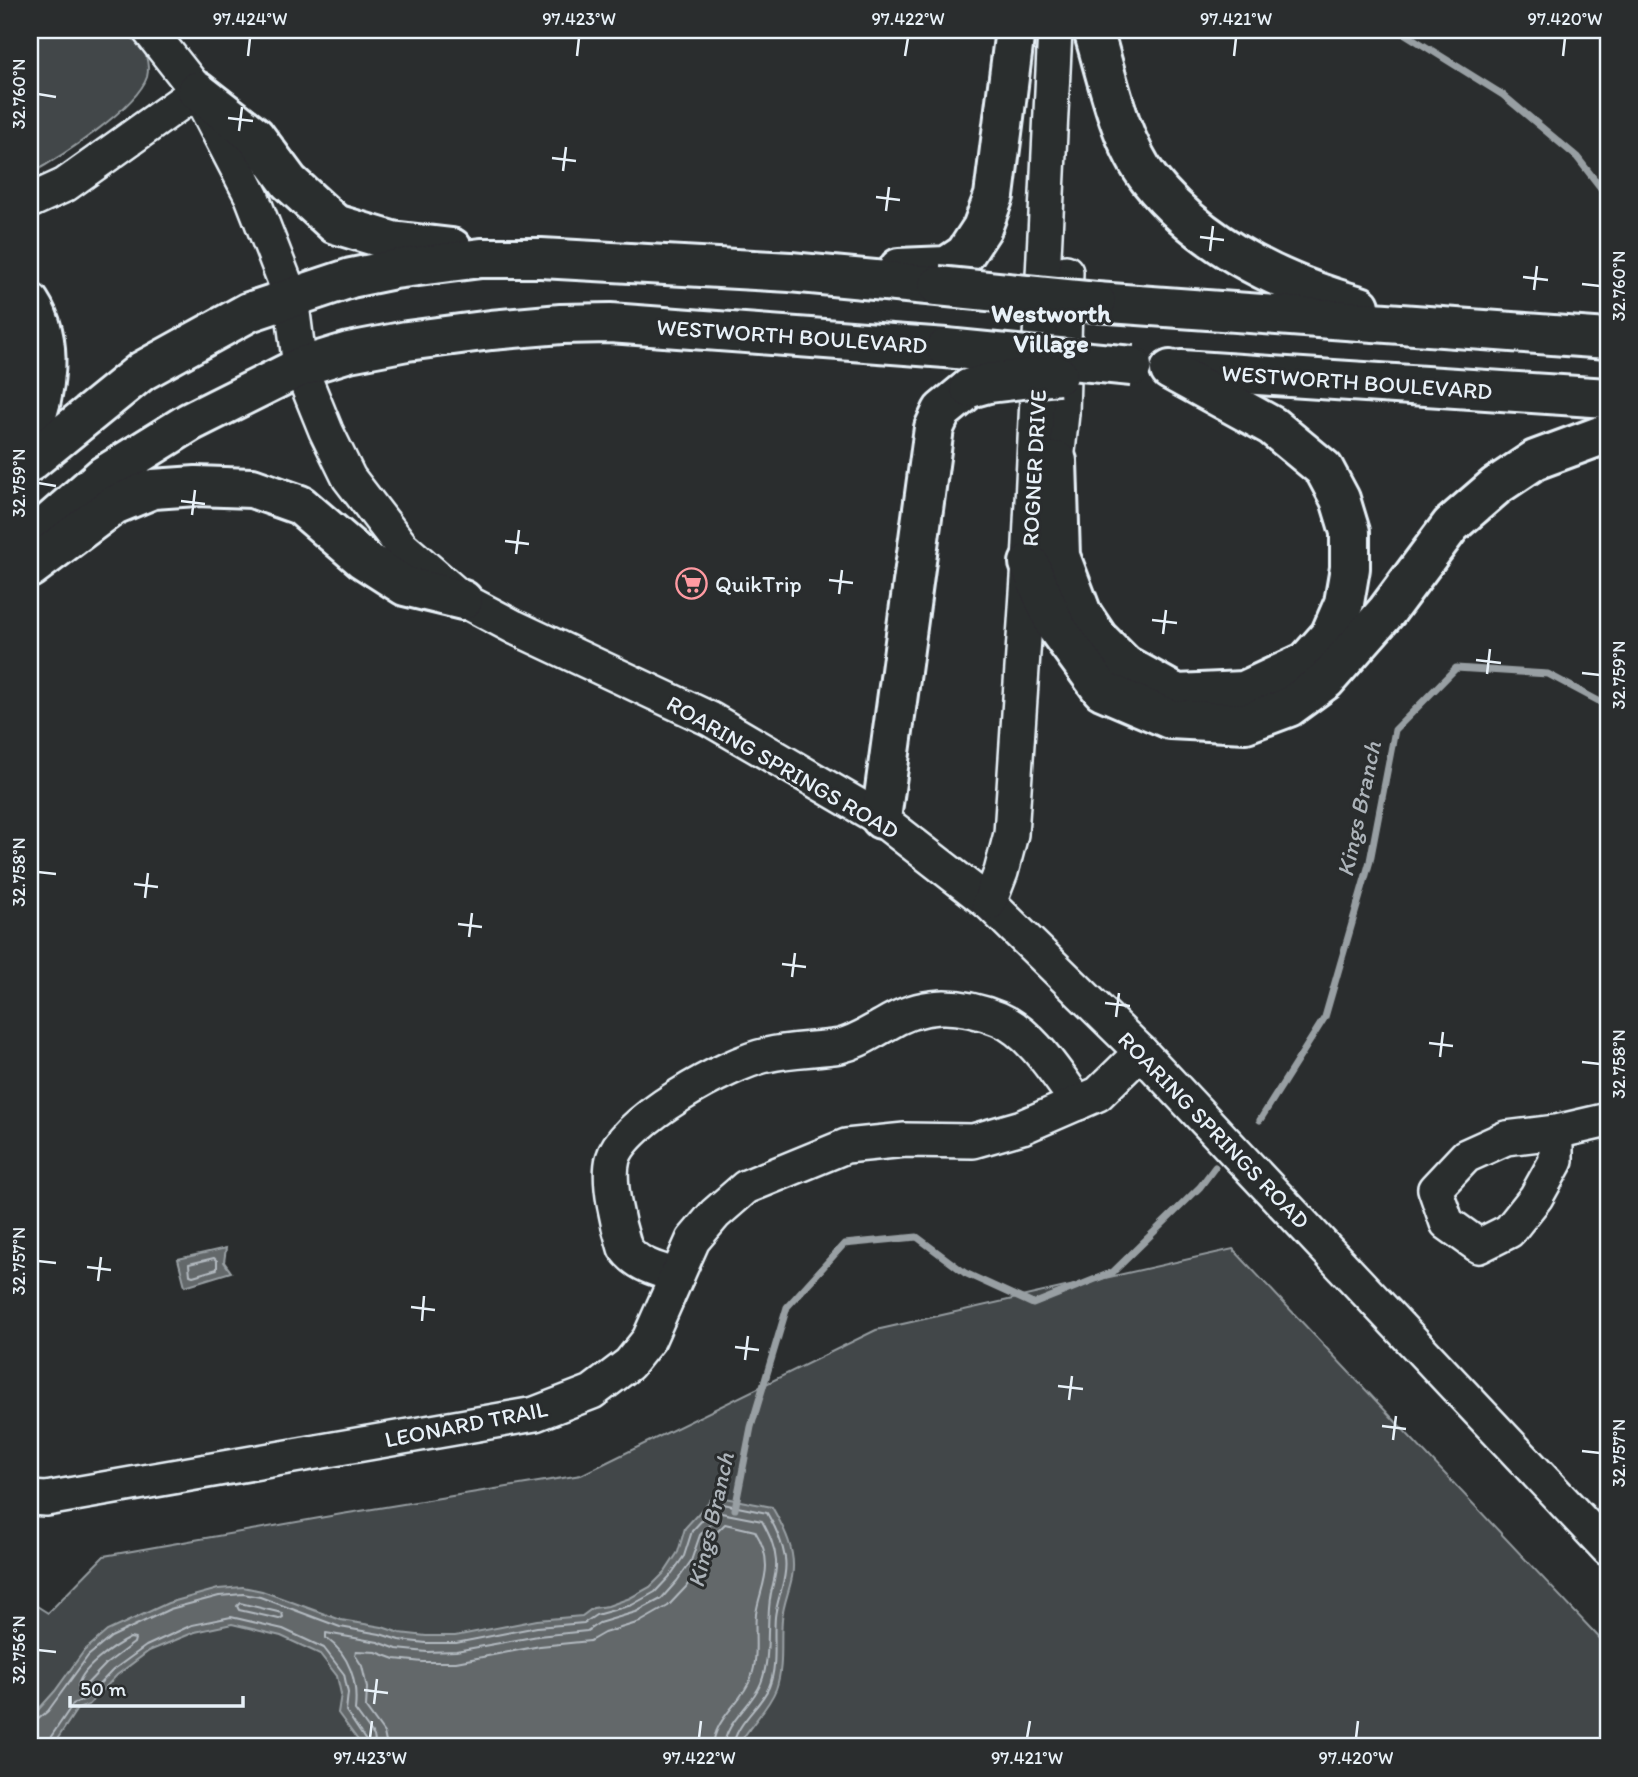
<svg xmlns="http://www.w3.org/2000/svg" width="1638" height="1777" font-family="Itim,sans-serif">
  <style>
    .green { fill: #424648; stroke: #959ca0; stroke-width: 2 }
    .water { fill: #63686b; stroke: #989fa3; stroke-width: 2 }
    .lines { fill: none; stroke-linecap: round; stroke-linejoin: round }
    .shore { stroke: #b3bac0; stroke-width: 2 }
    .stream { stroke: #989fa3; stroke-width: 7 }
    .minor-casing { stroke: #e8f1f8; stroke-width: 38 }
    .major-casing { stroke: #e8f1f8; stroke-width: 44 }
    .minor { stroke: #2a2d2e; stroke-width: 33 }
    .major { stroke: #2a2d2e; stroke-width: 38 }
    .major-bridge-casing { stroke: #e8f1f8; stroke-width: 44; stroke-linecap: butt }
    .major-bridge { stroke: #2a2d2e; stroke-width: 38 }
    .ticks { fill: none; stroke: #e8f1f8; stroke-width: 2.5 }
    .labels { text-anchor: middle; stroke-width: 6; stroke-linejoin: round; paint-order: stroke }
    .street-label { font-size: 23px; fill: #e8f1f8; stroke: #2a2d2e }
    .poi-label { font-size: 23px; fill: #e8f1f8; stroke: #2a2d2e; text-anchor: start }
    .water-label { font-size: 24px; font-style: italic; fill: #acb3b9; stroke: #2a2d2e }
    .quarter-label { font-size: 26px; font-weight: bold; fill: #e8f1f8; stroke: #2a2d2e }
    .neatline { fill: none; stroke: #e8f1f8; stroke-width: 2.5 }
    .ticks-label { font-size: 18px; text-anchor: middle; fill: #e8f1f8 }
  </style>
  <rect width="100%" height="100%" fill="#2a2d2e"/>
  <filter id="ink" filterUnits="userSpaceOnUse"><feTurbulence type="fractalNoise" baseFrequency=".0143" numOctaves="2"/><feDisplacementMap in="SourceGraphic" scale="14" xChannelSelector="R" yChannelSelector="G"/><feConvolveMatrix kernelMatrix="1 2 1 2 8 2 1 2 1" color-interpolation-filters="sRGB"/></filter>
  <g filter="url(#ink)">
    <g class="green">
      <path d="M 30,30 L 136,30 C 142,44 151,62 147,77 C 137,108 59,158 30,174 Z"/>
      <path d="M 1233,1249 L 1608,1647 L 1608,1747 L 30,1747 L 30,1606 L 32,1603 L 48,1613 L 104,1556 L 342,1514 L 581,1475 L 876,1330 Z"/>
    </g>
    <g class="water">
      <path d="M 226,1248 L 224,1262 L 231,1272 L 185,1286 L 178,1259 Z"/>
      <path d="M 714,1496 L 772,1507 C 784,1528 797,1552 792,1577 C 789,1592 783,1605 782,1619 C 780,1643 784,1666 776,1689 C 768,1710 748,1726 738,1747 L 363,1747 L 338,1713 L 341,1694 L 337,1676 L 320,1654 L 281,1636 L 232,1624 L 195,1632 L 149,1651 L 117,1675 L 89,1705 L 77,1709 L 52,1747 L 30,1747 L 30,1719 L 55,1691 L 84,1651 L 107,1631 L 168,1603 L 218,1589 L 243,1587 L 262,1591 L 341,1620 L 382,1627 L 400,1633 L 426,1636 L 455,1636 L 537,1620 L 582,1616 L 593,1608 L 608,1606 L 630,1598 L 650,1587 L 665,1572 L 678,1552 L 685,1528 Z"/>
    </g>
    <g class="lines">
      <g class="shore">
        <path d="M 214,1258 L 217,1261 L 217,1269 L 193,1276 L 190,1275 L 189,1264 Z"/>
        <path d="M 240,1603 L 278,1612 L 282,1613 L 283,1617 L 279,1619 L 239,1610 L 237,1606 Z"/>
        <path d="M 130,1638 L 135,1639 L 134,1643 L 106,1664 L 83,1688 L 78,1688 C 78,1670 114,1646 130,1638 Z"/>
        <path d="M 30,1722 L 36,1721 L 48,1711 L 88,1656 L 111,1637 L 170,1609 L 219,1596 L 243,1594 L 260,1597 L 340,1627 L 380,1634 L 399,1640 L 426,1643 L 456,1643 L 537,1627 L 584,1623 L 596,1615 L 632,1605 L 655,1592 L 670,1576 L 684,1556 L 692,1531 L 718,1503 L 767,1513 C 776,1528 782,1541 785,1558 C 788,1578 777,1597 775,1617 C 773,1640 778,1665 769,1687 C 760,1708 735,1724 733,1747"/>
        <path d="M 47,1747 L 48,1741 L 73,1704 L 85,1699 L 113,1670 L 146,1646 L 192,1625 L 231,1617 L 283,1629 L 324,1648 L 344,1674 L 348,1693 L 346,1711 L 366,1741 L 368,1747"/>
        <path d="M 376,1747 L 374,1736 L 355,1710 C 358,1682 350,1655 326,1638 L 326,1633 L 378,1642 L 397,1649 L 427,1652 L 456,1651 L 538,1636 L 587,1631 L 599,1623 L 636,1612 L 661,1599 L 677,1581 L 691,1561 L 700,1535 L 721,1513 L 762,1521 C 769,1534 775,1546 776,1561 C 777,1573 773,1582 771,1593 C 765,1622 772,1655 761,1683 C 752,1706 725,1722 724,1747"/>
        <path d="M 387,1747 L 384,1733 L 366,1708 L 367,1688 L 362,1666 L 355,1655 L 356,1651 L 376,1652 L 395,1659 L 423,1662 L 456,1662 L 540,1646 L 590,1641 L 604,1633 L 640,1622 L 668,1606 L 686,1587 L 700,1566 L 709,1540 L 725,1524 L 755,1531 C 762,1542 766,1554 766,1566 C 766,1582 758,1598 756,1614 C 754,1635 759,1657 751,1678 C 742,1703 714,1718 713,1747"/>
      </g>
      <g class="stream">
        <path d="M 1399,30 L 1503,95 L 1577,157 L 1608,197"/>
        <path d="M 1260,1120 L 1325,1017 L 1370,861 L 1395,730 L 1456,668 L 1548,674 L 1608,706"/>
        <path d="M 735,1509 L 751,1427 L 787,1307 L 844,1244 L 917,1237 L 965,1273 L 1033,1304 L 1113,1272 L 1200,1187 L 1215,1167"/>
      </g>
      <defs>
        <g id="minor">
          <path d="M 149,30 L 197,91 L 252,197 L 291,297 L 300,367 L 326,431 L 349,478 L 402,547 L 463,600 L 514,627 L 710,719 L 881,819 L 989,903 L 1141,1052 L 1608,1549"/>
          <path d="M 30,201 L 65,185 L 197,91"/>
          <path d="M 1057,461 L 1062,413 L 1066,272"/>
          <path d="M 989,903 L 1001,872 L 1011,834 L 1029,563 L 1055,30"/>
          <path d="M 1556,1132 L 1556,1161 L 1536,1197 L 1509,1231 L 1479,1246 L 1447,1223 L 1435,1189 L 1466,1156 L 1506,1138 L 1556,1132 L 1608,1120"/>
          <path d="M 677,1276 C 657,1269 638,1266 625,1248 C 618,1226 607,1181 613,1159 C 623,1121 728,1063 767,1055 C 791,1049 816,1050 840,1046 C 857,1042 868,1034 883,1026 C 921,1002 957,1002 999,1019 C 1032,1033 1057,1075 1078,1103"/>
          <path d="M 30,1498 L 46,1499 L 535,1414 L 592,1392 L 629,1364 L 649,1339 L 693,1240 L 715,1214 L 746,1187 L 846,1146 L 905,1140 L 973,1141 L 1022,1127 L 1098,1094 L 1141,1052"/>
        </g>
        <g id="major">
          <path d="M 1093,30 C 1107,76 1119,140 1149,179 C 1201,245 1281,284 1360,306"/>
          <path d="M 197,91 L 255,136 L 289,182 L 335,224 L 392,241 L 452,248"/>
          <path d="M 899,268 L 947,266 L 965,254 L 982,228 L 994,196 L 1015,30"/>
          <path d="M 1096,302 L 1608,339"/>
          <path d="M 30,303 C 55,341 46,395 30,435"/>
          <path d="M 1181,370 L 1608,398"/>
          <path d="M 1057,461 L 1060,556 L 1082,614 L 1098,638 L 1125,665 L 1177,694 L 1244,691 L 1306,662 L 1330,635 L 1344,603 L 1350,568 L 1350,532 L 1340,499 L 1324,469 L 1272,426 L 1170,370"/>
          <path d="M 30,462 L 142,371 L 249,312 L 351,278 L 395,269 L 481,258 L 541,258 L 790,272 L 938,286"/>
          <path d="M 30,540 L 103,476 L 190,422 L 300,367 L 349,352 L 407,341 L 491,330 L 561,324 L 610,323 L 946,348"/>
          <path d="M 1029,563 L 1056,627 L 1102,690 L 1170,719 L 1246,723 L 1289,707 L 1326,680 L 1387,611 L 1451,525 L 1496,486 L 1535,460 L 1608,433"/>
          <path d="M 30,568 L 114,505 L 153,489 L 196,486 L 252,488 L 300,505 L 363,559 L 405,586 L 463,600"/>
          <path d="M 881,819 L 934,428 L 942,411 L 970,388"/>
        </g>
      </defs>
      <use href="#minor" class="minor-casing"/>
      <use href="#major" class="major-casing"/>
      <use href="#minor" class="minor"/>
      <use href="#major" class="major"/>
      <defs>
        <g id="major-bridge">
          <path d="M 938,286 L 1096,302"/>
          <path d="M 946,348 L 1132,366"/>
          <path d="M 970,388 L 988,383 L 1058,375"/>
        </g>
      </defs>
      <use href="#major-bridge" class="major-bridge-casing"/>
      <use href="#major-bridge" class="major-bridge"/>
    </g>
  </g>
  <path class="ticks" d="M 248,56 L 250,38M 577,56 L 579,38M 905,56 L 908,38M 1234,56 L 1236,38M 1563,56 L 1565,38M 38,94 L 56,97M 228,118 L 253,121M 239,131 L 242,107M 552,158 L 576,161M 563,171 L 566,147M 876,197 L 900,200M 886,211 L 889,187M 1200,237 L 1224,240M 1210,251 L 1213,226M 1523,277 L 1548,280M 1582,284 L 1600,286M 1534,290 L 1537,266M 38,483 L 56,486M 181,501 L 205,504M 192,515 L 195,490M 505,541 L 529,544M 516,554 L 519,530M 829,580 L 853,583M 839,594 L 842,570M 1152,620 L 1177,623M 1163,634 L 1166,610M 1476,660 L 1501,663M 1582,673 L 1600,675M 1487,674 L 1490,649M 38,872 L 56,874M 134,884 L 158,887M 145,898 L 148,873M 458,924 L 482,927M 469,937 L 472,913M 782,964 L 806,967M 792,977 L 795,953M 1105,1003 L 1130,1006M 1116,1017 L 1119,993M 1429,1043 L 1453,1046M 1440,1057 L 1443,1032M 1582,1062 L 1600,1064M 38,1261 L 56,1263M 87,1267 L 111,1270M 98,1281 L 101,1257M 411,1307 L 435,1310M 422,1321 L 424,1296M 735,1347 L 759,1350M 745,1360 L 748,1336M 1058,1386 L 1083,1389M 1069,1400 L 1072,1376M 1382,1426 L 1406,1429M 1393,1440 L 1396,1416M 1582,1451 L 1600,1453M 38,1650 L 56,1652M 364,1690 L 388,1693M 374,1704 L 377,1679M 370,1738 L 372,1721M 699,1738 L 701,1721M 1027,1738 L 1030,1721M 1356,1738 L 1358,1721"/>
  <defs>
    <symbol id="supermarket-ring" viewBox="-11 -11 22 22"><circle r="9.5" fill="#2a2d2e" stroke="#ff9aa2" stroke-width="1.5"/><path d="M-6-5.5h2.5l.6 2H6L4.5 2H-2.5L-4.4-4H-6ZM-1.5 3.2a1.3 1.3 0 1 0 .1 0ZM3 3.2a1.3 1.3 0 1 0 .1 0Z" fill="#ff9aa2"/></symbol>
  </defs>
  <g fill-rule="evenodd">
    <use href="#supermarket-ring" x="674" y="566" width="35" height="35"/>
  </g>
  <g class="labels">
    <g class="street-label">
      <text transform="translate(792 336) rotate(4)" y="8">WESTWORTH BOULEVARD</text>
      <text transform="translate(1357 382) rotate(4)" y="8">WESTWORTH BOULEVARD</text>
      <text transform="translate(1034 468) rotate(-87)" y="8">ROGNER DRIVE</text>
      <text transform="translate(783 767) rotate(30)" y="8">ROARING SPRINGS ROAD</text>
      <text transform="translate(1214 1130) rotate(46)" y="8">ROARING SPRINGS ROAD</text>
      <text transform="translate(466 1424) rotate(-11)" y="8">LEONARD TRAIL</text>
    </g>
    <g class="poi-label">
      <text x="715" y="592">QuikTrip</text>
    </g>
    <g class="water-label">
      <text transform="translate(1359 809) rotate(-78)" y="8">Kings Branch</text>
      <text transform="translate(711 1520) rotate(-77)" y="8">Kings Branch</text>
    </g>
    <g class="quarter-label">
      <text x="1051" y="322">Westworth<tspan x="1051" dy="30">Village</tspan></text>
    </g>
  </g>
  <rect width="1638" height="1777" fill="none" stroke="#2a2d2e" stroke-width="77"/>
  <path d="M70 1696v10h173v-10" fill="none" stroke="#e8f1f8" stroke-width="3.5"/>
  <text x="80" y="1696" font-size="21" fill="#e8f1f8" stroke="#2a2d2e" stroke-width="5" paint-order="stroke">50 m</text>
  <rect x="38" y="38" width="1562" height="1700" class="neatline"/>
  <g class="ticks-label">
    <text x="250" y="25">97.424°W</text>
    <text x="579" y="25">97.423°W</text>
    <text x="908" y="25">97.422°W</text>
    <text x="1236" y="25">97.421°W</text>
    <text x="1565" y="25">97.420°W</text>
    <text transform="translate(19 94) rotate(-90)" y="6">32.760°N</text>
    <text transform="translate(1619 286) rotate(-90)" y="6">32.760°N</text>
    <text transform="translate(19 483) rotate(-90)" y="6">32.759°N</text>
    <text transform="translate(1619 675) rotate(-90)" y="6">32.759°N</text>
    <text transform="translate(19 872) rotate(-90)" y="6">32.758°N</text>
    <text transform="translate(1619 1064) rotate(-90)" y="6">32.758°N</text>
    <text transform="translate(19 1261) rotate(-90)" y="6">32.757°N</text>
    <text transform="translate(1619 1453) rotate(-90)" y="6">32.757°N</text>
    <text transform="translate(19 1650) rotate(-90)" y="6">32.756°N</text>
    <text x="370" y="1764">97.423°W</text>
    <text x="699" y="1764">97.422°W</text>
    <text x="1027" y="1764">97.421°W</text>
    <text x="1356" y="1764">97.420°W</text>
  </g>
</svg>
